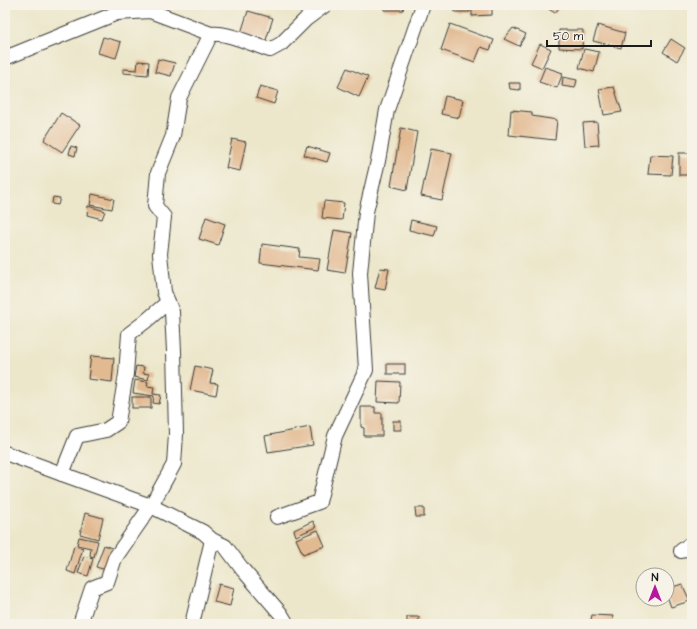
<svg xmlns="http://www.w3.org/2000/svg" width="697" height="629" font-family="'Architects Daughter',sans-serif">
  <style>
    .building { fill: #e2ba92 }
    .lines { fill: none; stroke-linecap: round; stroke-linejoin: round }
    .minor-casing { stroke: #3b3a36; stroke-width: 16 }
    .minor { stroke: #fff; stroke-width: 14 }
  </style>
  <rect width="100%" height="100%" fill="#f7f3e8"/>
  <filter id="ink" filterUnits="userSpaceOnUse"><feTurbulence type="fractalNoise" baseFrequency=".025" numOctaves="2"/><feDisplacementMap in="SourceGraphic" scale="8" xChannelSelector="R" yChannelSelector="G"/><feConvolveMatrix kernelMatrix="1 2 1 2 8 2 1 2 1" color-interpolation-filters="sRGB"/></filter>
  <filter id="wash" filterUnits="userSpaceOnUse"><feTurbulence type="fractalNoise" baseFrequency=".012" numOctaves="4" result="noise"/><feDisplacementMap in="SourceGraphic" scale="16" xChannelSelector="R" yChannelSelector="G"/><feGaussianBlur stdDeviation="0.9" result="paint"/><feColorMatrix in="noise" values="0 0 0 0 0 0 0 0 0 0 0 0 0 0 0 0 0 1.4 0 .05"/><feComposite in="paint" operator="in"/></filter>
  <g filter="url(#wash)">
    <rect width="100%" height="100%" fill="#ece7cb"/>
    <g id="blocks">
      <g class="building">
        <path d="M 384,5 L 404,5 L 403,10 L 384,10 Z"/>
        <rect x="455" y="5" width="15" height="7"/>
        <path d="M 472,5 L 492,5 L 492,15 L 472,16 Z"/>
        <path d="M 542,5 L 561,5 L 555,13 Z"/>
        <path d="M 248,11 L 273,18 L 266,40 L 241,33 Z"/>
        <path d="M 450,24 L 494,40 L 490,50 L 481,47 L 475,62 L 441,50 Z"/>
        <path d="M 598,25 L 625,33 L 621,48 L 593,41 Z"/>
        <path d="M 513,28 L 526,34 L 519,46 L 504,39 Z"/>
        <path d="M 559,30 L 583,30 L 582,49 L 559,48 Z"/>
        <path d="M 103,37 L 121,42 L 116,58 L 98,53 Z"/>
        <path d="M 671,39 L 685,48 L 677,61 L 663,52 Z"/>
        <path d="M 540,44 L 551,49 L 542,68 L 531,63 Z"/>
        <path d="M 584,49 L 599,52 L 594,72 L 579,68 Z"/>
        <path d="M 158,59 L 175,63 L 171,76 L 155,72 Z"/>
        <path d="M 138,61 L 149,62 L 148,75 L 123,73 L 123,69 L 137,70 Z"/>
        <path d="M 545,67 L 563,73 L 557,88 L 539,82 Z"/>
        <path d="M 347,68 L 368,77 L 359,97 L 338,87 Z"/>
        <path d="M 563,77 L 577,80 L 575,88 L 562,86 Z"/>
        <path d="M 509,83 L 520,83 L 520,90 L 510,89 Z"/>
        <path d="M 260,86 L 278,91 L 274,104 L 256,98 Z"/>
        <path d="M 614,87 L 622,112 L 604,115 L 599,89 Z"/>
        <path d="M 445,96 L 463,100 L 459,118 L 441,114 Z"/>
        <path d="M 511,110 L 532,112 L 532,116 L 557,120 L 555,140 L 509,135 Z"/>
        <path d="M 61,113 L 80,125 L 62,152 L 44,140 Z"/>
        <path d="M 597,122 L 599,145 L 585,146 L 583,123 Z"/>
        <path d="M 401,128 L 417,132 L 407,190 L 391,186 Z"/>
        <path d="M 232,139 L 246,142 L 240,171 L 226,168 Z"/>
        <path d="M 71,146 L 77,148 L 75,156 L 69,154 Z"/>
        <path d="M 307,146 L 330,153 L 327,162 L 304,155 Z"/>
        <path d="M 431,149 L 452,153 L 442,200 L 421,196 Z"/>
        <rect x="679" y="153" width="13" height="22"/>
        <path d="M 650,155 L 673,156 L 671,175 L 648,174 Z"/>
        <path d="M 92,194 L 114,199 L 112,209 L 90,205 Z"/>
        <path d="M 53,197 L 60,198 L 58,205 L 52,204 Z"/>
        <path d="M 324,201 L 344,203 L 342,220 L 322,218 Z"/>
        <path d="M 88,206 L 105,211 L 102,219 L 87,215 Z"/>
        <path d="M 206,217 L 225,224 L 218,245 L 199,239 Z"/>
        <path d="M 411,220 L 437,226 L 434,236 L 409,230 Z"/>
        <path d="M 334,230 L 352,233 L 345,273 L 327,270 Z"/>
        <path d="M 262,244 L 300,249 L 299,257 L 320,259 L 318,270 L 260,263 Z"/>
        <path d="M 380,268 L 389,269 L 385,290 L 375,288 Z"/>
        <path d="M 91,356 L 114,358 L 112,382 L 88,379 Z"/>
        <rect x="387" y="364" width="18" height="10"/>
        <path d="M 136,366 L 144,367 L 143,373 L 149,374 L 148,380 L 134,377 Z"/>
        <path d="M 195,366 L 213,370 L 210,383 L 218,384 L 216,395 L 190,390 Z"/>
        <path d="M 135,380 L 148,382 L 147,386 L 154,387 L 153,394 L 161,395 L 159,404 L 153,403 L 154,396 L 133,393 Z"/>
        <path d="M 378,381 L 400,382 L 399,403 L 377,402 Z"/>
        <rect x="132" y="397" width="19" height="11"/>
        <path d="M 361,407 L 375,407 L 375,413 L 382,413 L 382,436 L 364,436 L 364,428 L 361,427 Z"/>
        <rect x="393" y="421" width="8" height="9"/>
        <path d="M 310,427 L 313,445 L 268,452 L 265,436 Z"/>
        <path d="M 415,508 L 424,508 L 424,517 L 416,517 Z"/>
        <path d="M 85,513 L 103,518 L 98,539 L 80,534 Z"/>
        <path d="M 313,521 L 316,527 L 296,536 L 294,530 Z"/>
        <path d="M 318,530 L 325,546 L 303,554 L 296,539 Z"/>
        <path d="M 79,537 L 98,541 L 94,557 L 90,556 L 91,548 L 77,545 Z"/>
        <path d="M 104,545 L 114,549 L 106,570 L 96,567 Z"/>
        <path d="M 74,546 L 83,548 L 75,574 L 67,571 Z"/>
        <path d="M 84,556 L 93,559 L 88,576 L 78,573 Z"/>
        <path d="M 219,584 L 234,588 L 230,606 L 214,602 Z"/>
        <path d="M 682,584 L 690,601 L 671,607 L 667,596 L 667,589 Z"/>
        <path d="M 592,615 L 613,616 L 612,624 L 590,624 Z"/>
        <path d="M 407,617 L 419,617 L 418,624 L 407,624 Z"/>
      </g>
    </g>
  </g>
  <g filter="url(#ink)">
    <use href="#blocks" fill-opacity="0" stroke="#3b3a36" stroke-width="1"/>
    <g class="lines">
      <defs>
        <g id="minor">
          <path d="M 5,58 L 117,13 L 150,11 L 211,34 C 229,32 253,45 270,50 L 281,44 L 306,19 L 325,5"/>
          <path d="M 5,453 L 62,474 L 151,506 L 203,532 L 212,540 L 225,546 L 243,570 L 281,614 L 287,624"/>
          <path d="M 62,474 L 77,436 L 106,430 L 118,422 L 126,374 L 129,334 L 146,321 L 168,302"/>
          <path d="M 277,517 L 319,502 L 335,436 L 366,370 L 360,273 L 366,212 L 378,161 L 387,110 L 423,5"/>
          <path d="M 681,551 L 692,543"/>
          <path d="M 80,624 L 92,588 L 107,582 L 115,558 L 151,506 L 174,464 L 176,434 L 174,351 L 172,312 L 164,292 L 160,254 L 164,217 L 155,206 L 158,173 L 173,136 L 179,98 L 211,34"/>
          <path d="M 192,624 L 212,540"/>
        </g>
      </defs>
      <use href="#minor" class="minor-casing"/>
      <use href="#minor" class="minor"/>
    </g>
  </g>
  <rect width="697" height="629" fill="none" stroke="#f7f3e8" stroke-width="20"/>
  <g transform="translate(655 587)"><circle r="19" fill="#f7f3e8" stroke="#9f9d96"/>
  <path d="M0-3L7 15L0 10L-7 15Z" fill="#b5179e"/>
  <text y="-6" font-size="11" font-weight="bold" text-anchor="middle" fill="#1c1c1c">N</text>
  </g>
  <path d="M547 40v6h104v-6" fill="none" stroke="#1c1c1c" stroke-width="2"/>
  <text x="553" y="40" font-size="12" fill="#1c1c1c" stroke="#f7f3e8" stroke-width="3" paint-order="stroke">50 m</text>
</svg>
